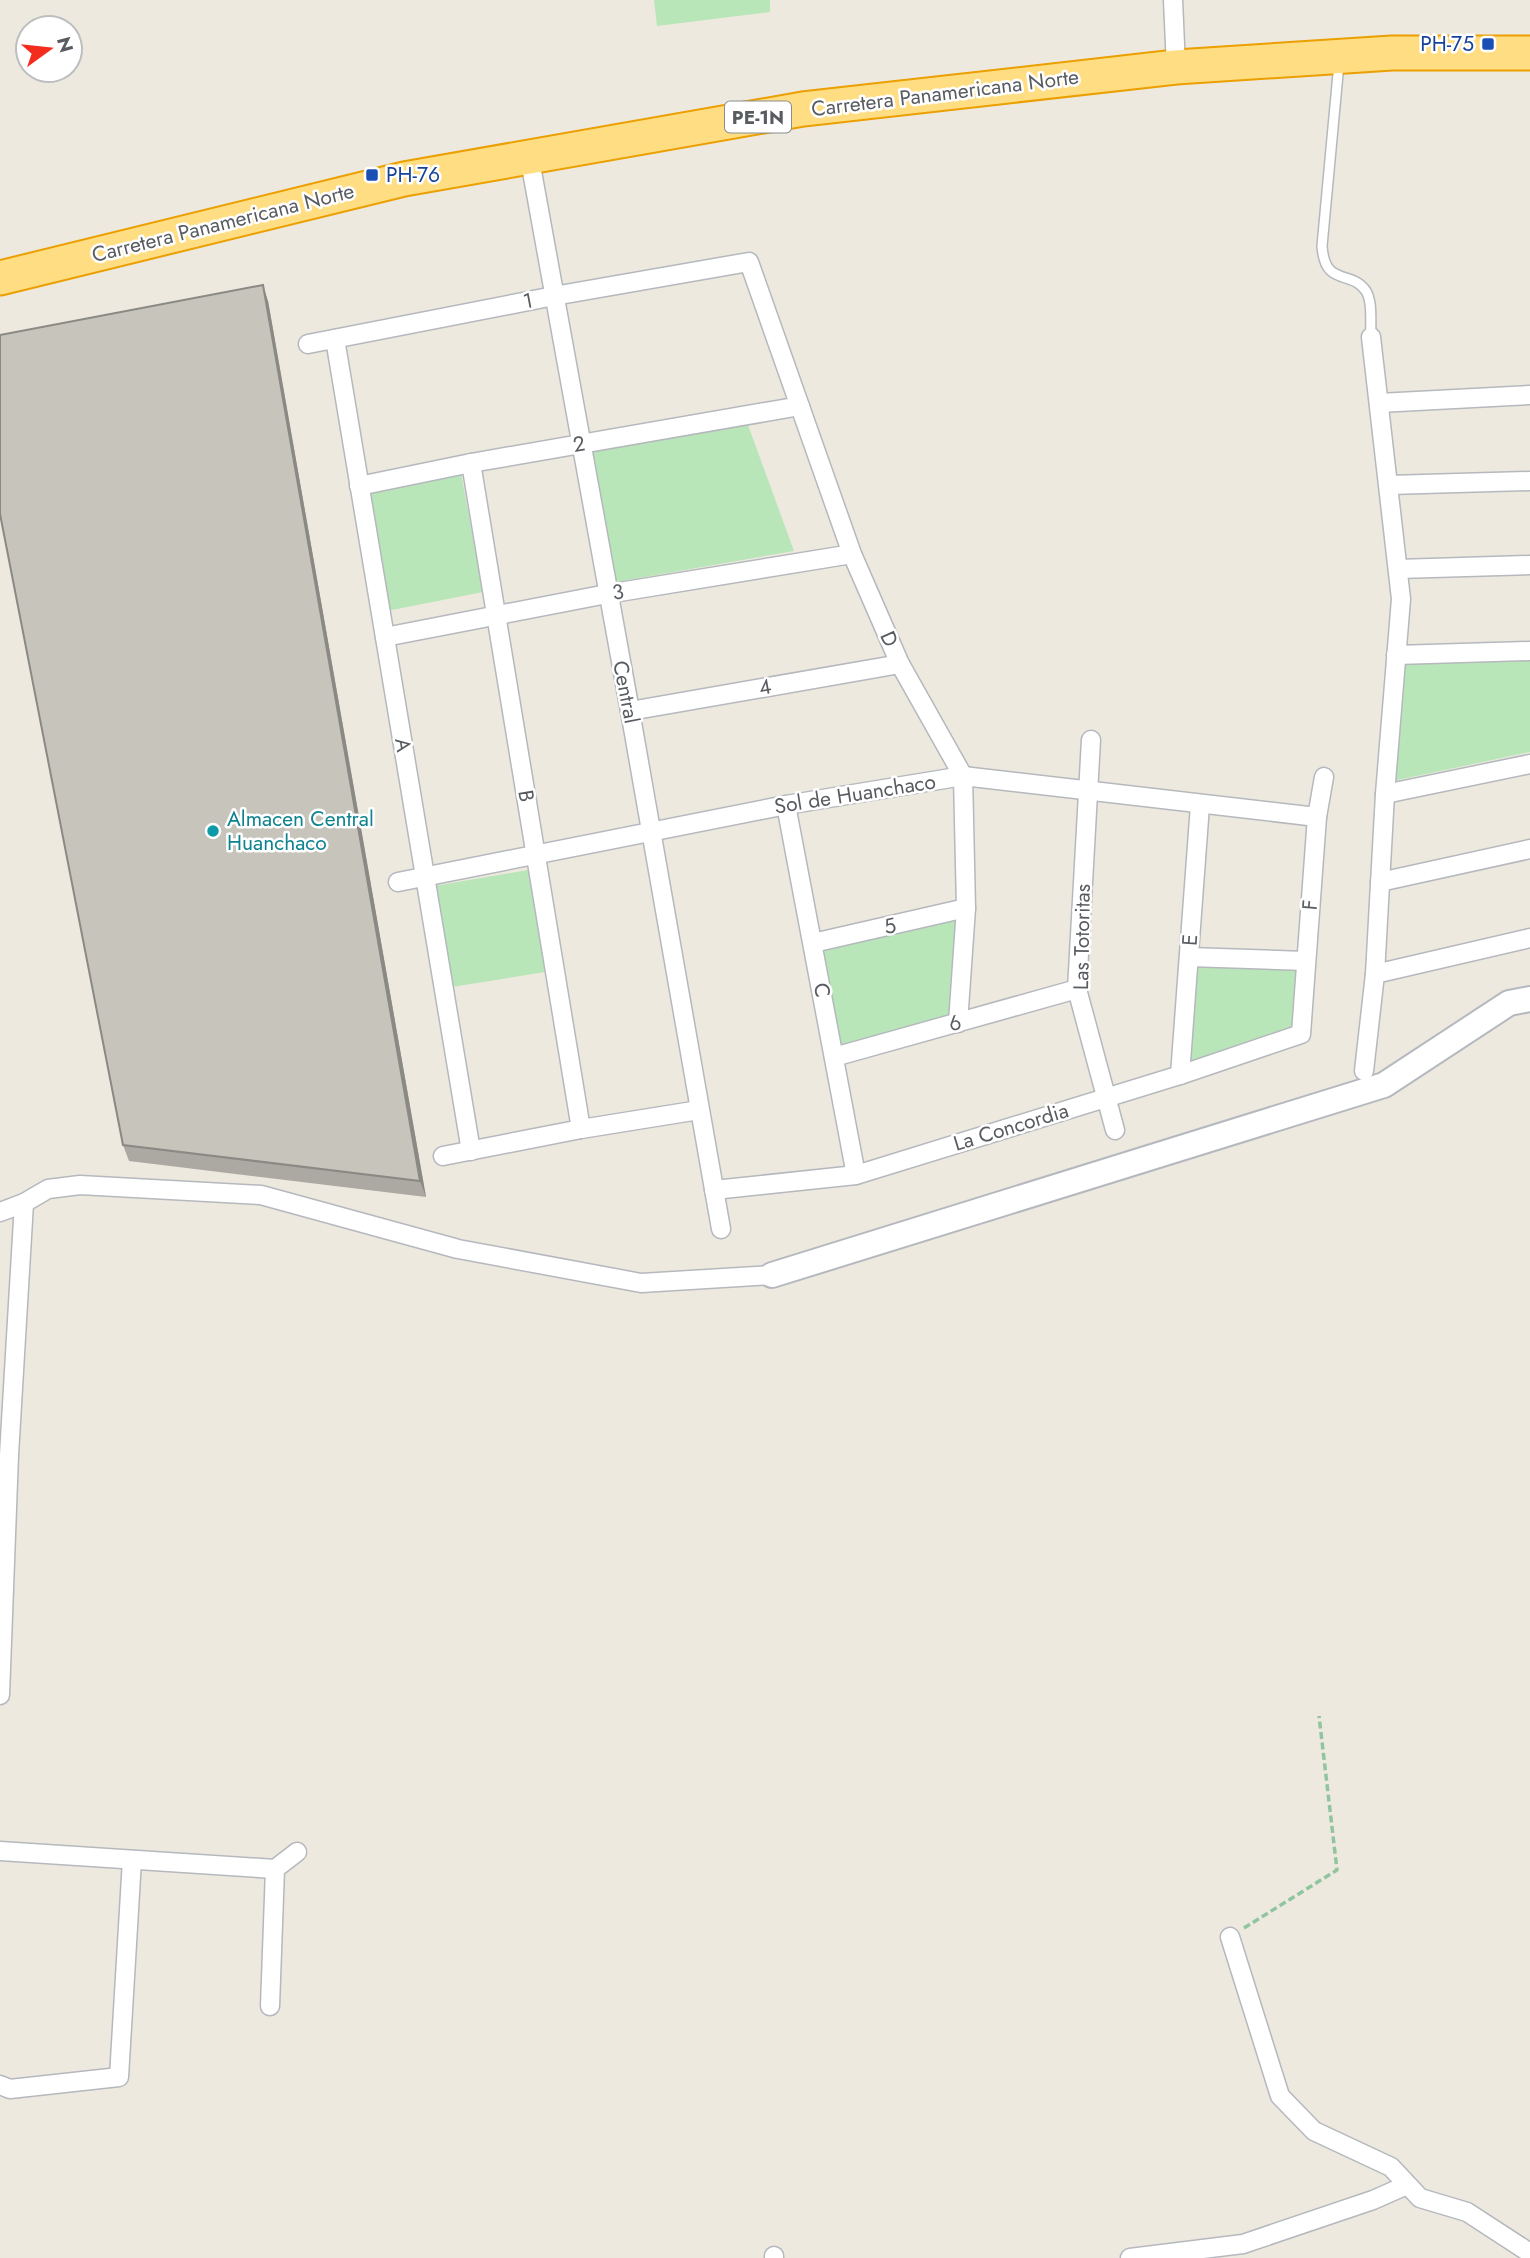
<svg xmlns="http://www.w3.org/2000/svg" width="1530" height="2258" font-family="Jost,sans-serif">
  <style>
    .green { fill: #b9e6b9 }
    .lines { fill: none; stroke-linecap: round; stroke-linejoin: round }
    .lane-casing { stroke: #b5b8bd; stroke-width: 12 }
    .street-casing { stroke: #b5b8bd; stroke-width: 21 }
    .secondary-casing { stroke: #b5b9bf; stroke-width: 28 }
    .highway-casing { stroke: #eb9f00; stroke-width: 37 }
    .path { stroke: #90c59f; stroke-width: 3.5; stroke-dasharray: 7 3.5; stroke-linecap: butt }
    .lane { stroke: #fff; stroke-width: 9 }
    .street { stroke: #fff; stroke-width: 18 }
    .secondary { stroke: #fff; stroke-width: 24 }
    .highway { stroke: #ffde83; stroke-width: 33 }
    .wall { fill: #aba9a2 }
    .shaded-wall { fill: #8b8984 }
    .building { fill: #c7c4bc; stroke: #8b8984; stroke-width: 2 }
    .transit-dot { fill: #1a4fb4; stroke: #fff; stroke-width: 2.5 }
    .culture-dot { fill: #0f9aa8; stroke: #fff; stroke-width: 2.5 }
    .labels { text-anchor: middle; stroke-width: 5; stroke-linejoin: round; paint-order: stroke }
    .shield { fill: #fff; stroke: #8a8d90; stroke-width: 2 }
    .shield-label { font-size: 19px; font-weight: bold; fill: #585c61 }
    .transit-label { font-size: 21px; fill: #164399; stroke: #fff; text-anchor: end }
    .street-label { font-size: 21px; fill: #585c61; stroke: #fff }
    .culture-label { font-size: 21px; fill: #0d838f; stroke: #fff; text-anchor: start }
  </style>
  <rect width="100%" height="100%" fill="#ede9df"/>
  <g class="green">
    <path d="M 654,0 L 770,0 L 770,12 L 657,26 Z"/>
    <path d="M 748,425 L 794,551 L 616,582 L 592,452 Z"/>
    <path d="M 461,473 L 483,592 L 387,611 L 364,488 Z"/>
    <path d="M 1530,661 L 1530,752 L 1393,781 L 1404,664 Z"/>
    <path d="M 528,870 L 545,972 L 452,987 L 434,886 Z"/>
    <path d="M 960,918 L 951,1021 L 838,1053 L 819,949 Z"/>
    <path d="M 1193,963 L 1297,968 L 1291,1033 L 1188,1069 Z"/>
  </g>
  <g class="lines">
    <defs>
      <path id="lane" d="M 1339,63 L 1322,246 C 1325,288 1351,269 1366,291 C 1373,303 1370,323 1371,337"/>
      <g id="street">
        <path d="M 1173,0 L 1176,67"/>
        <path d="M 529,155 L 630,711 L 721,1229"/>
        <path d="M 335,339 L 471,1151"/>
        <path d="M 308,344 L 554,296 L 749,262 L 852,554 L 900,664 L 963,776 L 966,908 L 958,1023"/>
        <path d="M 1379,403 L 1530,395"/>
        <path d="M 471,463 L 581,1129"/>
        <path d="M 1389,485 L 1530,481"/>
        <path d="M 359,486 L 471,463 L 800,406"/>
        <path d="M 1398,569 L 1530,565"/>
        <path d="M 385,637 L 607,594 L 852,554"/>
        <path d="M 1396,655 L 1530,651"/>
        <path d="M 630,711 L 900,664"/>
        <path d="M 1091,740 L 1077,989 L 1115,1130"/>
        <path d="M 1385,794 L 1530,764"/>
        <path d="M 786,805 L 856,1175"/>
        <path d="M 398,882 L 786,805 L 963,776 L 1317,817"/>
        <path d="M 1380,882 L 1530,849"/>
        <path d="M 813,943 L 966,908"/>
        <path d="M 1189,957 L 1305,961"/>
        <path d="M 1375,974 L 1530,938"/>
        <path d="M 834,1057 L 1077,989"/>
        <path d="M 1364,1071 L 1375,974 L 1385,794 L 1401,599 L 1371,337"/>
        <path d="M 1180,1075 L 1200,805"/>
        <path d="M 443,1156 L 581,1129 L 699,1110"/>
        <path d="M 714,1190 L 856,1175 L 1180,1075 L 1301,1034 L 1317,817 L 1324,777"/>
        <path d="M 0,1212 L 24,1203 L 48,1189 L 80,1185 L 261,1195 L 458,1249 L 641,1283 L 772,1275"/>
        <path d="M 0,1695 L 9,1455 L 24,1203"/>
        <path d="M 0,1851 L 275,1869"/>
        <path d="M 1230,1937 L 1280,2096 L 1314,2131 L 1391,2167 L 1420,2198 L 1467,2212 L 1530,2253"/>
        <path d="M 270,2006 L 275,1869 L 297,1852"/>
        <path d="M 0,2085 L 10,2089 L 119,2077 L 132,1860"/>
        <path d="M 774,2258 L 774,2256"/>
        <path d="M 1130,2258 L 1243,2244 L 1373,2200 L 1407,2185"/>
      </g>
      <path id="secondary" d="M 772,1275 L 1384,1085 L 1509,1003 L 1530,999"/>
      <path id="highway" d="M 0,278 L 404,179 L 803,109 L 1176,67 L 1392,53 L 1530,53"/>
    </defs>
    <use href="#lane" class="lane-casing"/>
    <use href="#street" class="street-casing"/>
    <use href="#secondary" class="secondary-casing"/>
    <use href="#highway" class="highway-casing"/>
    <path class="path" d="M 1244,1928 L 1337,1870 L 1319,1716"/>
    <use href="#lane" class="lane"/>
    <use href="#street" class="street"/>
    <use href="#secondary" class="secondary"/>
    <use href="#highway" class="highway"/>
  </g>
  <path class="wall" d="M 268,301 L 426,1197 L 129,1161 L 123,1145 Z"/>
  <path class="shaded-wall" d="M 263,285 L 268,301 L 426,1197 L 420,1181 Z"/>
  <path class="building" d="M 263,285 L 420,1181 L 123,1145 L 0,514 L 0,335 Z"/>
  <g class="transit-dot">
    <rect x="1481" y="37" width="14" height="14" rx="3.5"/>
    <rect x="365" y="168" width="14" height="14" rx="3.5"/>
  </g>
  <circle class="culture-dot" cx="213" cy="831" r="7"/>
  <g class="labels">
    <rect class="shield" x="725" y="101.5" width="66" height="31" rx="5"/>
    <g class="shield-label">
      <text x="758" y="124">PE-1N</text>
    </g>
    <g class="transit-label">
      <text x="1474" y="51">PH-75</text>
      <text x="386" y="182" text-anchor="start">PH-76</text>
    </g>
    <g class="street-label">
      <text transform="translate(945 93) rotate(-7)" y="7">Carretera Panamericana Norte</text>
      <text transform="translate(223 223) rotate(-14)" y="7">Carretera Panamericana Norte</text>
      <text transform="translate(528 301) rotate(-11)" y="7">1</text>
      <text transform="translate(579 444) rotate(-10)" y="7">2</text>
      <text transform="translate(618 592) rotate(-10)" y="7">3</text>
      <text transform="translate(889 639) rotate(66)" y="7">D</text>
      <text transform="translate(765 687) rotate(-10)" y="7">4</text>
      <text transform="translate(626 692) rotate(79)" y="7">Central</text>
      <text transform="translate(403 745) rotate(81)" y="7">A</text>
      <text transform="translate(855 794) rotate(-9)" y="7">Sol de Huanchaco</text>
      <text transform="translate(526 796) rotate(81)" y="7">B</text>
      <text transform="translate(1310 905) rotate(-85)" y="7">F</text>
      <text transform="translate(890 926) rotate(-13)" y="7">5</text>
      <text transform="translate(1082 937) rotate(-89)" y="7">Las Totoritas</text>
      <text transform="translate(1190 940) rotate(-86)" y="7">E</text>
      <text transform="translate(822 990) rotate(80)" y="7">C</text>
      <text transform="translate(955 1023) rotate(-16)" y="7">6</text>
      <text transform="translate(1011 1127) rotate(-17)" y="7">La Concordia</text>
    </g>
    <g class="culture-label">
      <text x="227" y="826">Almacen Central<tspan x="227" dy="24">Huanchaco</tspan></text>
    </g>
  </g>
  <g transform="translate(49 49) rotate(75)"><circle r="33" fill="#ffffff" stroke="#bcbec0" stroke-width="2"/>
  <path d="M0-5L12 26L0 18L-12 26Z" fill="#f32c1e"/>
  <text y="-10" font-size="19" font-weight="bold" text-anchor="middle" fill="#585c61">N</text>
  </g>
</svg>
